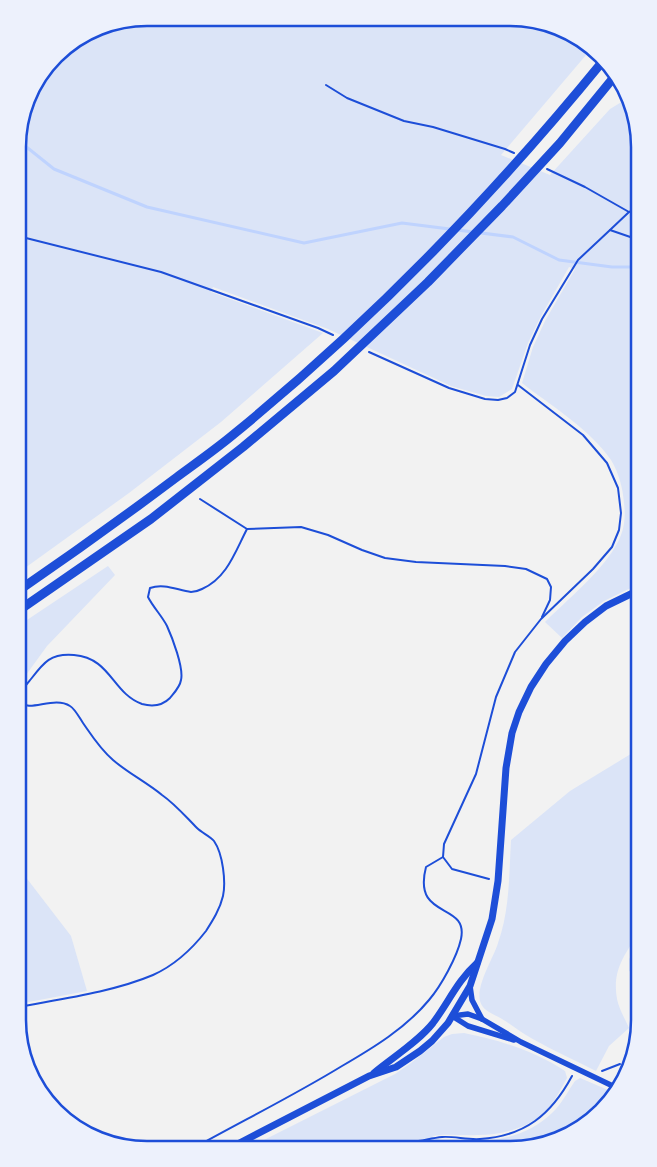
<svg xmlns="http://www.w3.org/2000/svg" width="657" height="1167" font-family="'Fira Sans Condensed',sans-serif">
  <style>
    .green { fill: #dbe4f7 }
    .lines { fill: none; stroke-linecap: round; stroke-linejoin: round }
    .stream { stroke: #bfd3fe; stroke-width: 3 }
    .path { stroke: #1d4ed8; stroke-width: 2 }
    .tertiary { stroke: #1d4ed8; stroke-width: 5.5 }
    .primary { stroke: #1d4ed8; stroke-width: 7 }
    .motorway { stroke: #1d4ed8; stroke-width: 9 }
    .rim { fill: none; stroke: #1d4ed8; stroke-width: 2.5 }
  </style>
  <rect width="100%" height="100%" fill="#f2f2f2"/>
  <g class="green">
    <path d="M 147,18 L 535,20 L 592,48 L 501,155 L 550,175 L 610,109 L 628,98 L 633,105 L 639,147 L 639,584 L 604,601 L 582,617 L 562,638 L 545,622 C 567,600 600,573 615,547 C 624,533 626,519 624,503 C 623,489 619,473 611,460 C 591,430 550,405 522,383 L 533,347 L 545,321 L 575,269 L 569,267 L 541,316 L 528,343 L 512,389 L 499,397 L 486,396 L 451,386 L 328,329 L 213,287 L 211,292 L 323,333 L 221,422 L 129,493 L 18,573 L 19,131 L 31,90 L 61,50 L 98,27 Z"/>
    <path d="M 108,566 L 115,575 L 47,646 L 18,686 L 18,626 Z"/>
    <path d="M 639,749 L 639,933 C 624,955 612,971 617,999 C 619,1009 625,1019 629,1028 L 609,1046 L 596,1071 C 575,1060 552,1050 531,1038 C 521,1033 512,1025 502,1019 C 496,1015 488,1013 483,1007 C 471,992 493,960 498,943 C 510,910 509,874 511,840 L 570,791 Z"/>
    <path d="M 18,867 L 71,936 L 87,991 L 18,1004 Z"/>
    <path d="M 639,943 L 639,974 L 629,971 L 629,959 Z"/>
    <path d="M 464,1033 C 499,1040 535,1051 565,1071 L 567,1078 C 561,1088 556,1099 549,1108 C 532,1127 503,1135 478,1135 C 462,1136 447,1133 432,1136 C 441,1143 454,1141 465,1141 C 497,1143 529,1135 552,1113 C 561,1105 568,1091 575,1081 L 580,1078 L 615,1093 L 613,1099 L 552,1143 L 510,1149 L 246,1149 L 395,1074 L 411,1063 L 444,1037 L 452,1034 Z"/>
  </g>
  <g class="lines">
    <path class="stream" d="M 19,141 L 54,169 L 147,207 L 304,243 L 402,223 L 513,237 L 559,260 L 612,267 L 639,267"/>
    <g class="path">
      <path d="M 326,85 L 347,98 L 404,121 L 433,127 L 505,149 L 514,153"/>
      <path d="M 547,169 L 585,187 L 629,212"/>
      <path d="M 610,230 L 629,212 L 639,206"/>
      <path d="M 18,236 L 161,272 L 318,328 L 333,335"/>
      <path d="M 369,352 L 449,388 L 485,399 L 498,400 L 507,398 L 515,392 L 530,345 L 542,319 L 578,260 L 610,230 L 639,240"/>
      <path d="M 200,499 L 247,529 L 301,527 L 328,535 L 362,550 L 385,558 L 416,562 L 505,566 L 526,569 L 547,579 L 551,587 L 550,600 L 542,617"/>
      <path d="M 489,879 L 452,869 L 443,857 L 444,844 L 476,774 L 496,697 L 515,652 L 541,619 L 593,569 L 612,547 L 619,530 L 621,513 L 618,488 L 607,463 L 583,435 L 518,385"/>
      <path d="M 18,1007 C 60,999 113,992 153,975 C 173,966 192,949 206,931 C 213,920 220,909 223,896 C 226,882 223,854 214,841 C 210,836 202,833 197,828 C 186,817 175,804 162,795 C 146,782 128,773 113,760 C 100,749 92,736 83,723 C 79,717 75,709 70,706 C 54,695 27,714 21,701 C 18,693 27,684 31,679 C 44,662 51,653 74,655 C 111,658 112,693 142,704 C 153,707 162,706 170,698 C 174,693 180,687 181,680 C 184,668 172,637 167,626 C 162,616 153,607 148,597 L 150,588 C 164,583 177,590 191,592 C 195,592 198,591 202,589 C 227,578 235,552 247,529"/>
      <path d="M 602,1071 L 620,1064"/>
      <path d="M 192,1149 C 242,1121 293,1096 342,1066 C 373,1048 406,1028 429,1000 C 441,986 457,957 461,939 C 469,901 412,921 426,867 L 443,857"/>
      <path d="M 359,1149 C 377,1145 394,1144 412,1142 C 422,1141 432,1138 442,1137 C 454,1136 467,1140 480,1139 C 525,1136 551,1115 572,1076"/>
    </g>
    <g class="tertiary">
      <path d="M 470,986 L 472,1000 L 482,1019"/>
      <path d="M 452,1016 L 468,1014 L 482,1019 L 521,1042 L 617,1088"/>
      <path d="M 452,1016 L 468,1026 L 514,1040"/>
    </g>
    <g class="primary">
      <path d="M 374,1073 C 393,1057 418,1042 433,1023 C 448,1003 458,980 477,963"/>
      <path d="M 228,1149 L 369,1076 L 396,1067 L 420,1051 L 432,1041 L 448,1023 L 470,986 L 492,919 L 498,881 L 506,768 L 512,733 L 519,712 L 531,687 L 546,664 L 565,641 L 585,622 L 606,606 L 639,590"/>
    </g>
    <g class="motorway">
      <path d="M 18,591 C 72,554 125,516 177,477 C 196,463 216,449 234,434 C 370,323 492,197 603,61"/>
      <path d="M 18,611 L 151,519 L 243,447 L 334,371 L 428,282 L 502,206 L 560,143 L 614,77"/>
    </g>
  </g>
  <path d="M0 0H657V1167H0ZM147 26H510A121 121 0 0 1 631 147V1020A121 121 0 0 1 510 1141H147A121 121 0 0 1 26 1020V147A121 121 0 0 1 147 26Z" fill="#edf1fc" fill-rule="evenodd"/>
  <path class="rim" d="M147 26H510A121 121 0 0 1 631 147V1020A121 121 0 0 1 510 1141H147A121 121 0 0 1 26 1020V147A121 121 0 0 1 147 26Z"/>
</svg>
